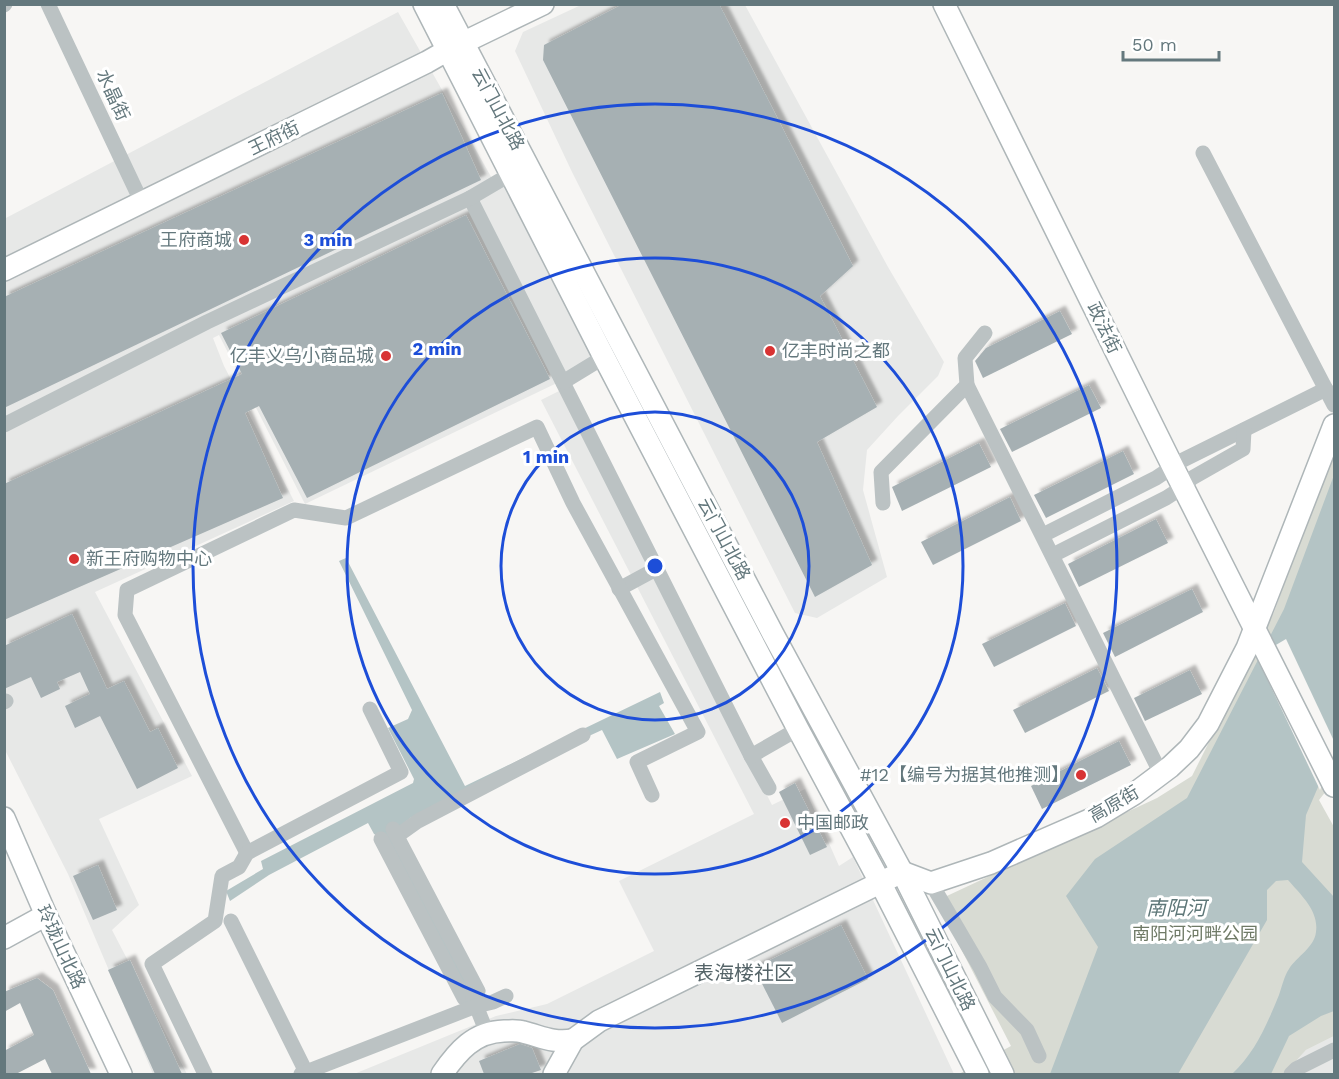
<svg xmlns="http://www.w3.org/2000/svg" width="1339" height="1079" font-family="'Work Sans','Noto Sans SC',sans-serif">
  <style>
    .built { fill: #e7e8e7 }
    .green { fill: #d8dbd3 }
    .water { fill: #b4c4c5 }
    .pier { fill: #f7f6f4 }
    .building { fill: #a6b0b3; filter: url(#shadow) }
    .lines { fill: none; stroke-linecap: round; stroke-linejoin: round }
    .secondary-casing { stroke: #aeb6b8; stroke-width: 24 }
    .street { stroke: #bbc2c3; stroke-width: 15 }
    .secondary { stroke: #fff; stroke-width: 21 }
    .ring { fill: none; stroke: #1d4ed8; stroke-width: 3 }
    .poi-dot { fill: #d83333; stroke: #fff; stroke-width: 2 }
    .labels { text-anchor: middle; stroke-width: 6; stroke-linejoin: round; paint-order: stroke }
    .street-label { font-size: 18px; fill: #64787d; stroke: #fff }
    .poi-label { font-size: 18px; fill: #64787d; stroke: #fff; text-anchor: end }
    .park-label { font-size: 18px; fill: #6f7a66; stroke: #fff }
    .water-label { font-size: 20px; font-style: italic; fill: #5e7778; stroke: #fff }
    .neighbourhood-label { font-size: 20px; fill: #556468; stroke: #fff }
    .centre { fill: #1d4ed8; stroke: #fff; stroke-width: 3 }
    .ring-label { font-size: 18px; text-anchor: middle; font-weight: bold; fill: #1d4ed8; stroke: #fff; stroke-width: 6; stroke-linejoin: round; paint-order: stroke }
  </style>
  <defs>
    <filter id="shadow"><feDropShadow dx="5.5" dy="-5.5" stdDeviation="1.5" flood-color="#0004"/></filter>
  </defs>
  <rect width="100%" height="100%" fill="#f7f6f4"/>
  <g class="built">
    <path d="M 581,5 L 745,5 L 888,267 L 944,362 L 938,376 L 898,416 L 867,450 L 863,490 L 887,577 L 817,618 L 795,613 L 572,172 L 515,51 L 523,32 Z"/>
    <path d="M 398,12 L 498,189 L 507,185 L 595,356 L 559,382 L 305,504 L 219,335 L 213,338 L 224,366 L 294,501 L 95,592 L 192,776 L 99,819 L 139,905 L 112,930 L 187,1074 L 153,1074 L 68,874 L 5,750 L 4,219 Z"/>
    <path d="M 559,391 L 772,805 L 805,789 L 839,866 L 853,857 L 954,1074 L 354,1074 L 496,1016 L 547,1004 L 654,951 L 619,881 L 754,814 L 541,400 Z"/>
    <path d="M 1334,1036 L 1334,1074 L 1284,1074 L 1306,1050 Z"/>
  </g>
  <path class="green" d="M 1334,448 L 1334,781 L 1319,800 L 1334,827 L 1334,1036 L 1306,1050 L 1284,1074 L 959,1074 L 1011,1046 L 942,912 L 934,902 L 1157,798 L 1192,776 L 1274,612 Z"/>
  <g class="water">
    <path d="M 1334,475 L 1334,750 L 1306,815 L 1302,862 L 1334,897 L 1334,1011 L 1321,1016 L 1289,1036 L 1271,1074 L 1232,1074 C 1255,1053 1267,1024 1279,995 C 1282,987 1284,976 1289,969 C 1297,956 1314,948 1316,932 C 1319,911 1301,895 1288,880 L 1276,881 L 1267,890 L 1267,920 L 1178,1074 L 1050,1074 L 1098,947 L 1066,896 L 1095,859 L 1187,798 L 1284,609 Z"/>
    <path d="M 346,558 L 465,786 L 660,692 L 664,703 L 659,706 L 675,734 L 617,759 L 602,730 L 410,818 L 391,835 L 471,990 L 468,994 L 388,840 L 374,834 L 368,823 L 269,875 L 230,901 L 226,891 L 263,869 L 261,861 L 413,783 L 414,779 L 388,728 L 408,719 L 412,710 L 339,561 Z"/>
  </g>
  <path class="pier" d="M 1286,639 L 1334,741 L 1334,757 L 1320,790 L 1261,666 L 1266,651 Z"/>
  <g class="building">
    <path d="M 623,4 L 719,4 L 853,266 L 820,296 L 877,407 L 817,442 L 872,565 L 815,597 L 543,60 L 544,45 Z"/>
    <path d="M 442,93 L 481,180 L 4,408 L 4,297 Z"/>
    <path d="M 466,215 L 550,379 L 307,498 L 259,406 L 245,413 L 283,498 L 4,620 L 4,484 L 242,374 L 221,333 Z"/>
    <path d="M 1060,311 L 1072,334 L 983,378 L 975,361 L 986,348 Z"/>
    <path d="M 1089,385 L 1101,408 L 1012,452 L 1000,429 Z"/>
    <path d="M 979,443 L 991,467 L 902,511 L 892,487 Z"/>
    <path d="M 1123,451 L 1134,474 L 1046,518 L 1034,495 Z"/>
    <path d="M 1010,497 L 1021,521 L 933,565 L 921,542 Z"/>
    <path d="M 1156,519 L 1168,543 L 1079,587 L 1068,564 Z"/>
    <path d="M 1192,589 L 1203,612 L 1115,657 L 1103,633 Z"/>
    <path d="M 1065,603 L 1076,626 L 994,667 L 982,644 Z"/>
    <path d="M 72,614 L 107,689 L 124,681 L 150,732 L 158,728 L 178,768 L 137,789 L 100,716 L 75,728 L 65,706 L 90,694 L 80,672 L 57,682 L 60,689 L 41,698 L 31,677 L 4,689 L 4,646 Z"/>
    <path d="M 1097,668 L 1109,691 L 1025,733 L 1013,710 Z"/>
    <path d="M 1190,670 L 1202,694 L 1145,721 L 1134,698 Z"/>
    <path d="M 1119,741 L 1131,765 L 1042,809 L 1031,786 Z"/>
    <path d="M 795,783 L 827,847 L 810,855 L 779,792 Z"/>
    <path d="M 98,865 L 117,910 L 93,920 L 73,876 Z"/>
    <path d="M 841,925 L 868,979 L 782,1023 L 754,968 Z"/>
    <path d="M 130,960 L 182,1074 L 155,1074 L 108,970 Z"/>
    <path d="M 37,978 L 53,990 L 91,1074 L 52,1074 L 45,1059 L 16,1074 L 4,1074 L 4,1051 L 34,1035 L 20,1003 L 4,1012 L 4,992 Z"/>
    <path d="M 520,1044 L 532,1048 L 541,1070 L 529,1074 L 484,1074 L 479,1061 Z"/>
  </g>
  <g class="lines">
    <defs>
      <g id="secondary">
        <path d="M 424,4 L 604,357 L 798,729 L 880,882 L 978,1074"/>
        <path d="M 443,4 L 773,634 L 902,872 L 1003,1074"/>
        <path d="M 944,4 L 1173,467 L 1334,786"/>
        <path d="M 4,270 L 427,62 L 448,50 L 543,4"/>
        <path d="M 4,818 L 46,915 L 121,1074"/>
        <path d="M 4,938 L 46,915"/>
        <path d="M 442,1074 C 458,1051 474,1032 504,1031 C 511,1031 517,1030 523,1032 C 543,1037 552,1043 573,1040"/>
        <path d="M 554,1074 L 573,1040 L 599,1021 L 902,872 L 931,883 L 991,863 L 1096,817 L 1134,794 L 1170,767 L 1189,749 L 1208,724 L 1247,648 L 1334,425"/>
      </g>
    </defs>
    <use href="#secondary" class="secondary-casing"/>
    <g class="street">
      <path d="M 48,4 L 142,203"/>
      <path d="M 4,5 L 5,4"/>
      <path d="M 1203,153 L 1334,405"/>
      <path d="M 470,198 L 751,756 L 769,788"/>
      <path d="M 563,382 L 604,357"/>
      <path d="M 967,385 L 1161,774"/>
      <path d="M 4,425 L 207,322 L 470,198 L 511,174"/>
      <path d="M 883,503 L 881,472 L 967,385 L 965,358 L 985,333"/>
      <path d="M 1043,535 L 1156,478 L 1183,460 L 1326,389"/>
      <path d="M 1053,555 L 1166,498 L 1183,487 L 1192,478 L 1243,449 L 1244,430"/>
      <path d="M 619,589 L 656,569"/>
      <path d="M 4,702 L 6,701"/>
      <path d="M 751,756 L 798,729"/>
      <path d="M 397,836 L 418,821 L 583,735"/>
      <path d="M 381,839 L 464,998 L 473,998 L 478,991 L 393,829"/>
      <path d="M 247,853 L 125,615 L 127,590 L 294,510 L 346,518 L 537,427 L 573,503 L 698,732 L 637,762 L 652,795"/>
      <path d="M 931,883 L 980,967 L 995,997 L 1027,1030 L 1039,1056"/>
      <path d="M 231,921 L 306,1072"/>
      <path d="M 473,998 L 487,1033"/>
      <path d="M 205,1074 L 152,964 L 215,921 L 222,876 L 239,867 L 247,853 L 401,772 L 370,709"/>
      <path d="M 301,1074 L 476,1006 L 493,1002 L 506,996"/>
      <path d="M 1291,1074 L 1296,1069 L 1334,1050"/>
    </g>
    <use href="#secondary" class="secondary"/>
  </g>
  <g class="ring">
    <circle cx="655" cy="566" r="154"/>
    <circle cx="655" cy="566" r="308"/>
    <circle cx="655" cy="566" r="462"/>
  </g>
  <g class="poi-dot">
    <circle cx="244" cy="240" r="6"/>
    <circle cx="770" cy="351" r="6"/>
    <circle cx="386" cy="356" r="6"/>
    <circle cx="74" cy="559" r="6"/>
    <circle cx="1081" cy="775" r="6"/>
    <circle cx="785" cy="823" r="6"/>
  </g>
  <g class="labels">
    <g class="street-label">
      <text transform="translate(113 95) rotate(65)" y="6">水晶街</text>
      <text transform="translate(498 109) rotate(62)" y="6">云门山北路</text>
      <text transform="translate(274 138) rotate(-26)" y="6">王府街</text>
      <text transform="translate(1104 328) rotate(64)" y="6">政法街</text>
      <text transform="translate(724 539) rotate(62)" y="6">云门山北路</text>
      <text transform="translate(1114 804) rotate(-30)" y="6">高原街</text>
      <text transform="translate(61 947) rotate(65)" y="6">玲珑山北路</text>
      <text transform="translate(950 969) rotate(64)" y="6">云门山北路</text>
    </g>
    <g class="poi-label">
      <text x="232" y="246">王府商城</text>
      <text x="782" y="357" text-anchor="start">亿丰时尚之都</text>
      <text x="374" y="362">亿丰义乌小商品城</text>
      <text x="86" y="565" text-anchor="start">新王府购物中心</text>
      <text x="1069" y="781">#12【编号为据其他推测】</text>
      <text x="797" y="829" text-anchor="start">中国邮政</text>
    </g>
    <g class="park-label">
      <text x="1195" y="940">南阳河河畔公园</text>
    </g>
    <g class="water-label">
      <text x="1176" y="915">南阳河</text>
    </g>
    <g class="neighbourhood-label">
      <text x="744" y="980">表海楼社区</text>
    </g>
  </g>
  <circle cx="655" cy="566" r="9" class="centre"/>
  <g class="ring-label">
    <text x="328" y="246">3 min</text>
    <text x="437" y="355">2 min</text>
    <text x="546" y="463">1 min</text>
  </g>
  <rect width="1339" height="1079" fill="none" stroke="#64787d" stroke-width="12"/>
  <path d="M1123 51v9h96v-9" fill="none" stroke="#64787d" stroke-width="3"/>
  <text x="1132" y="51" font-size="18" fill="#64787d" stroke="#ffffff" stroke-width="4.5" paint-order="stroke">50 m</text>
</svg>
